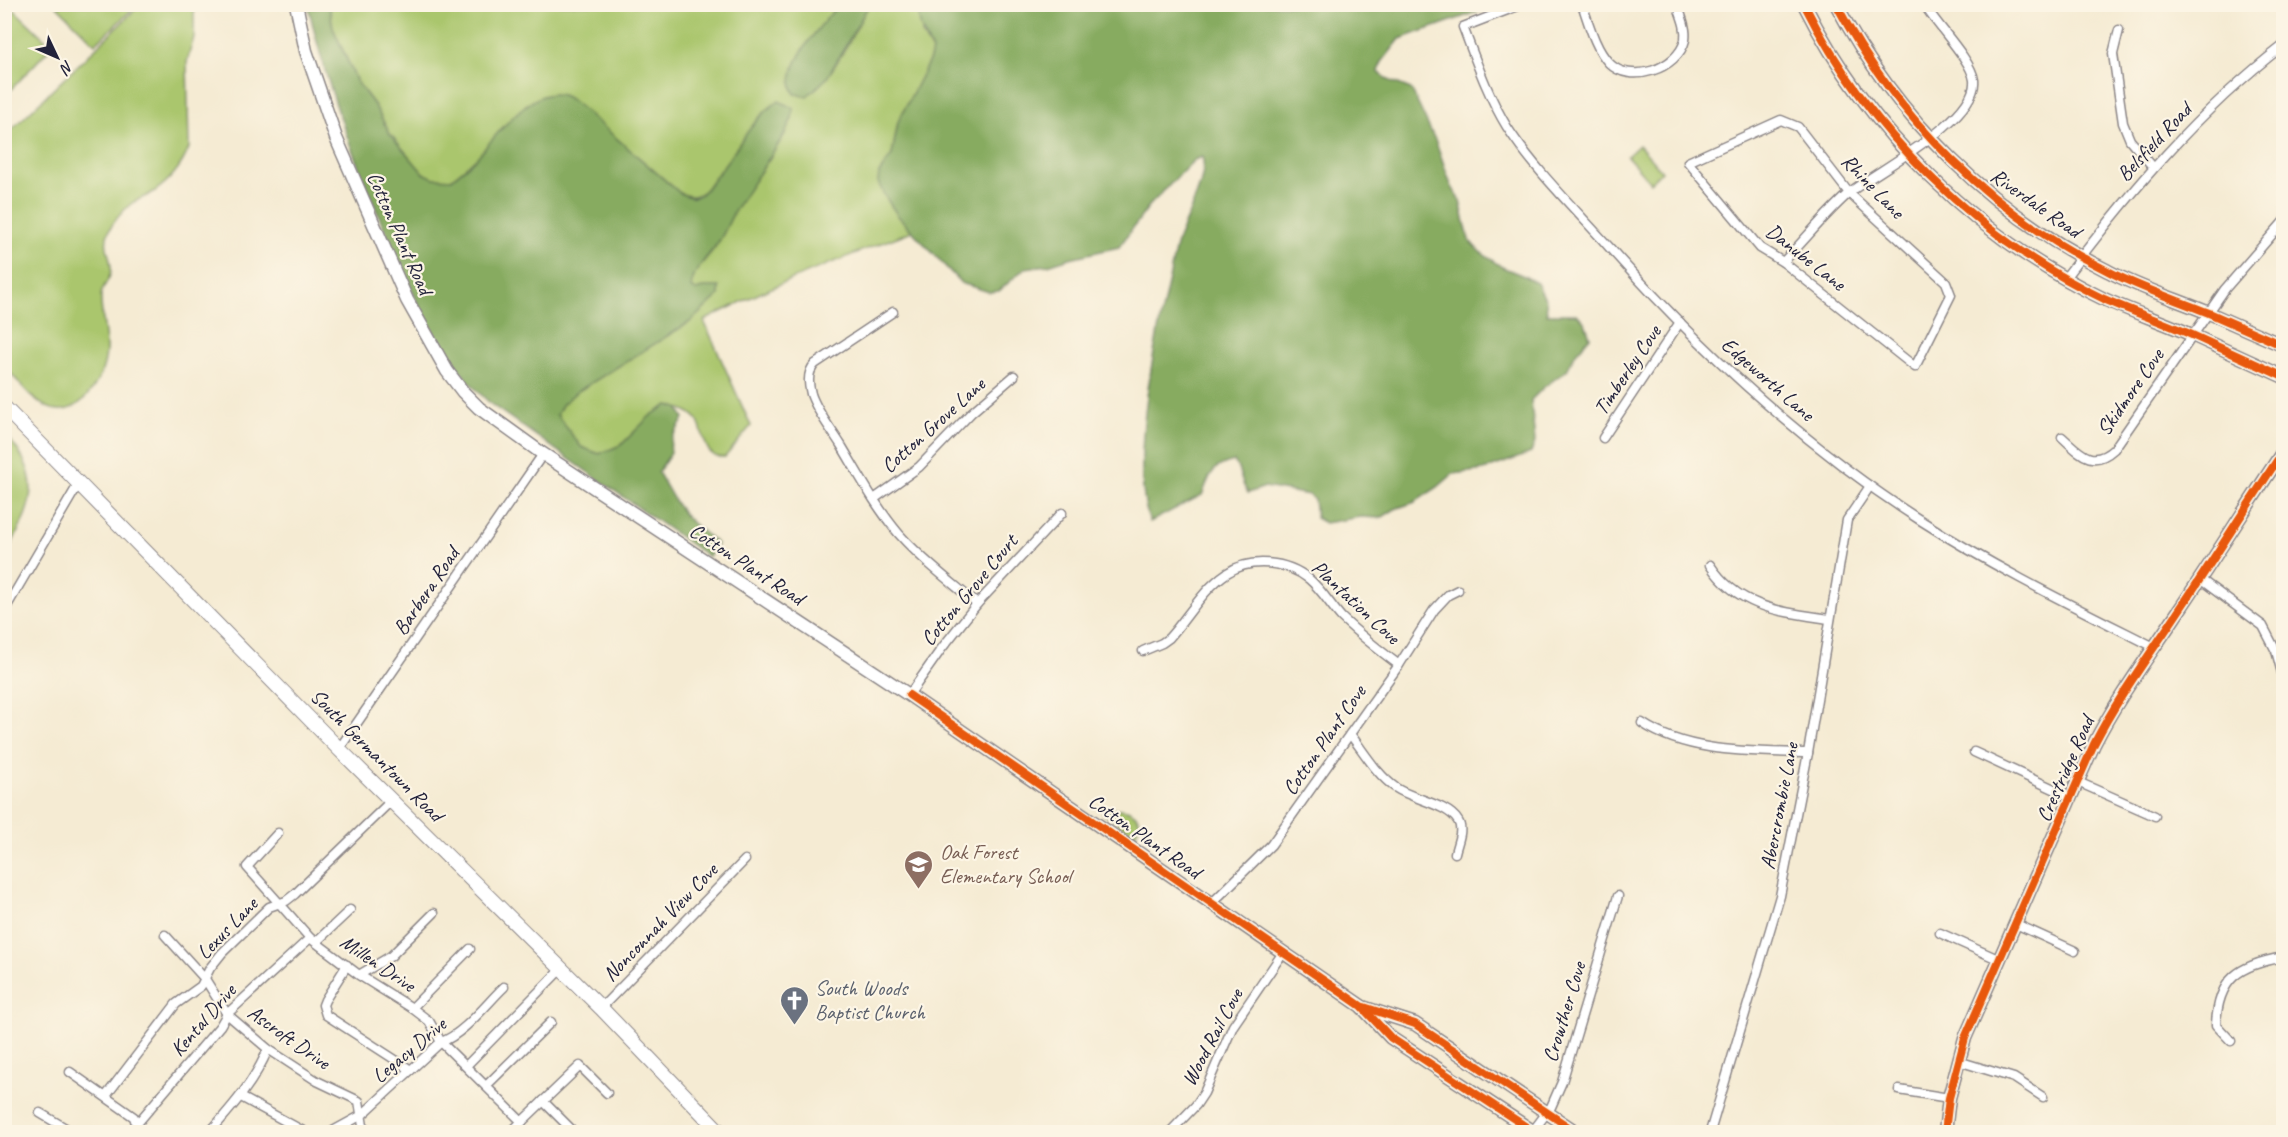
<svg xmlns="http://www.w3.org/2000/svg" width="2288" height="1137" font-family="Caveat,sans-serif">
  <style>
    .green { fill: #aac66d; stroke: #667454; stroke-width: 1.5 }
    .forest { fill: #87ab60; stroke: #54664e; stroke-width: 1.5 }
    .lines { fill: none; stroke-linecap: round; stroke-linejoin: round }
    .street-casing { stroke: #8c8687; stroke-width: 11 }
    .secondary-casing { stroke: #8c8687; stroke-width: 15 }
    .primary-casing { stroke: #8c8687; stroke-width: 16 }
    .street { stroke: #fff; stroke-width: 8 }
    .secondary { stroke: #fff; stroke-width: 12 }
    .primary { stroke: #fff; stroke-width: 14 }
    .cycleway-casing { stroke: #fcf5e5; stroke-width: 11 }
    .cycleway { stroke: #e8590c; stroke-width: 8 }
    .labels { text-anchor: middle; stroke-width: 4.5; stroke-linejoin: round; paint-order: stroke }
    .street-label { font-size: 21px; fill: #22223b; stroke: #fcf5e5 }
    .education-label { font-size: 21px; fill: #785e54; stroke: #fcf5e5; text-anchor: start }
    .worship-label { font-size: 21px; fill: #5b616d; stroke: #fcf5e5; text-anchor: start }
  </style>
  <rect width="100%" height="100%" fill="#fcf5e5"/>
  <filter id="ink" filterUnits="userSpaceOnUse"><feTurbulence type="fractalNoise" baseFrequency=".0167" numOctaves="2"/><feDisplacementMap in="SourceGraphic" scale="12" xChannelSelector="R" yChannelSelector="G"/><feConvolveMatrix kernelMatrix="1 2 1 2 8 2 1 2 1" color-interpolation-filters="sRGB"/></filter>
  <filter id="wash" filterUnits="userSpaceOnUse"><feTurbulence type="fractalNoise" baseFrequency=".008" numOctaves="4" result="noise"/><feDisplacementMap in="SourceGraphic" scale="24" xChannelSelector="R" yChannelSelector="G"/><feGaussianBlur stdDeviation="1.35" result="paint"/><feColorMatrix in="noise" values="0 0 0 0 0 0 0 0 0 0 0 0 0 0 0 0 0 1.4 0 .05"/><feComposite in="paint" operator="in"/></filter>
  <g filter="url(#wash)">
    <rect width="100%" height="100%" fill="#f5ebd3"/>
    <g class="green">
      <path d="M 8,4 L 52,46 L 5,96 L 4,5 Z"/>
      <path d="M 56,5 L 137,5 L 95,44 Z"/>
      <path d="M 140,5 L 194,5 L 194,37 L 187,62 L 189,148 C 182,166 169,182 152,193 C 146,197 138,199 132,203 C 124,210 113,222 109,231 C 102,246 112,257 111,271 C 110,281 101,287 101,296 C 100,314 107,332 106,351 C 105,368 98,383 87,396 C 54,432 28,392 5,367 L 5,136 Z"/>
      <path d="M 329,5 L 838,5 L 805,47 L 801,96 C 827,94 856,26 869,5 L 921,5 L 922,34 L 932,51 L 930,59 L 898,122 L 892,155 L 879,173 C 885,200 893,211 912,231 C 842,259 770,285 704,321 L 751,426 L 725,457 C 701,460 706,429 695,417 C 688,410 678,408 668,405 L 621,445 L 599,454 L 581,447 L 557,415 L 562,405 L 575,393 L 690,322 L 719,295 L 707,287 L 696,290 L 690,288 C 694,268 709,258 719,241 C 726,231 729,219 736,208 C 754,178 778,151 792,118 L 760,118 L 705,190 C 696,197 691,198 680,193 L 578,105 L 561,95 L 527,104 L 512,118 L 478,157 L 451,179 L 434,178 L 423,173 L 390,134 L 375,106 L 357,82 L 333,28 Z"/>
      <path d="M 1639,145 L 1662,171 L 1650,182 L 1627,156 Z"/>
      <path d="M 5,434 C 47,480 31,508 5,556 Z"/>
      <path d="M 1111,809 C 1123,808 1136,810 1140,823 L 1135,835 L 1103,813 Z"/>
    </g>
    <g class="forest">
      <path d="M 308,5 L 329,5 L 333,28 L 357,82 L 375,106 L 390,134 L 423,173 L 434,178 L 452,179 C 461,171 471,164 479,155 C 497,135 531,86 562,95 C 568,97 574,102 578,105 L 680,193 C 686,196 691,199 698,196 C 704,193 709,185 714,179 C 733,156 753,116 779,101 L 793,108 L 792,118 L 786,132 C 770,158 753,182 737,207 C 730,218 726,230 719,241 C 709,257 693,268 691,288 L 696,290 L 707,287 L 719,287 L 719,295 L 690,322 L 575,393 L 562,405 L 557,415 L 581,447 L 599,454 L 621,445 L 651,415 L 668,405 L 678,408 L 684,418 C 677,432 668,437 671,453 L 658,472 L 677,505 L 687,518 L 717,544 L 709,557 L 492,405 C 440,359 411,292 384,228 C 352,155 325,82 308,5 Z"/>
      <path d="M 838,5 L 869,5 L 827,78 L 807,96 L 795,94 C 778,69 823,24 838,5 Z"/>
      <path d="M 921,5 L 1497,5 L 1400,39 L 1382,62 L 1378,71 L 1386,79 L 1411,89 L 1436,142 L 1451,185 L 1460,201 L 1469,240 L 1479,251 L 1502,267 L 1524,276 L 1537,283 L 1546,301 L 1547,314 L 1577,314 L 1585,323 L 1590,337 L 1576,353 L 1567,370 L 1543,388 L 1531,400 L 1535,442 L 1531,453 L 1484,470 L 1453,474 L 1438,487 L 1415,502 L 1395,509 L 1381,518 L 1360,517 L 1325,523 L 1316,518 L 1314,500 L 1309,495 L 1265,487 L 1248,493 C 1240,482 1241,471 1234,461 C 1210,467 1211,474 1202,495 L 1150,522 C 1129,466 1154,347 1167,288 C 1171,272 1173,255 1178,239 C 1185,220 1209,176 1202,157 L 1194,160 L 1149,206 L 1119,247 L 1070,258 L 1048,265 L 1025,268 L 999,291 L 989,292 L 961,283 L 898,216 L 884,195 L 878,182 L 879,173 L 892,155 L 898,122 L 930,59 L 932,51 C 925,32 915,27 921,5 Z"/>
    </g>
  </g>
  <g filter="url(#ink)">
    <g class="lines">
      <defs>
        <g id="street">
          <path d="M 1523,4 L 1463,27 C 1476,61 1488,96 1507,127 C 1534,169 1576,210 1609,247 C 1701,350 1803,445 1920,520 C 1995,568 2075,607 2154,647"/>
          <path d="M 1582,4 C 1589,24 1595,48 1609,63 C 1630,85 1678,69 1685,40 C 1687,28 1681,16 1677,4"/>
          <path d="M 2119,30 L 2113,54 L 2123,123 L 2130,140 L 2153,167"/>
          <path d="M 1781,120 L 1798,127 L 1849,193 L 1946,282 L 1951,295 L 1915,367 L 1783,262 L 1760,248 L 1688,162 Z"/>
          <path d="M 1783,262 C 1805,240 1825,214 1849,193 C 1877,170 1978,120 1974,80 C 1971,59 1936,25 1924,4"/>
          <path d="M 2065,278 C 2130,192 2198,111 2284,45"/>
          <path d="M 893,312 L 815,364 C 807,372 808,383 811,394 C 817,412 831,429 841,445 C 859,475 876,507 899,534 C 922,560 951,582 977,604"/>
          <path d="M 2062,437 C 2080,453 2092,469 2114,449 L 2225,289 L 2284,221"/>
          <path d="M 1603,438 L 1680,322"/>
          <path d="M 874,499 L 919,467 L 972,412 L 1014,376"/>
          <path d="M 1710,565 C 1739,609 1783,612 1830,619"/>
          <path d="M 2200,579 L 2263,626 L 2276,651 L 2284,680"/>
          <path d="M 4,611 L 79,483"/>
          <path d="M 1143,651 L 1162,643 L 1169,638 C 1188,617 1203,589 1227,573 C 1251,557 1287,561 1309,579 C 1322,590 1331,606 1342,618 C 1360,635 1379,650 1399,665"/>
          <path d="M 909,695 L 942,648 L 977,604 L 1062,513"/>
          <path d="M 1642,723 C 1689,754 1752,751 1808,753"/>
          <path d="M 1350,734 C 1364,752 1377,775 1396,788 C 1412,799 1448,804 1458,821 C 1464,830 1457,843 1455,853"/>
          <path d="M 339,749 L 543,454"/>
          <path d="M 1974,752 L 2071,797"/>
          <path d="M 2078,782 L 2155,816"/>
          <path d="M 278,833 L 247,867 L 310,938 L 359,975 L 412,1008 L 429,1021 L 441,1042 L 522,1122"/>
          <path d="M 1211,904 L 1271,845 L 1399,665 L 1434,610 L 1448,595 L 1458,590"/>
          <path d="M 2016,924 L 2075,951"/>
          <path d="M 1940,933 L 2000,960"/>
          <path d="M 165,935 L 205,979 L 227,1014 L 268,1049 L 317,1081 L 359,1101 L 363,1126 L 369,1132"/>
          <path d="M 316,942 L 350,910"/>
          <path d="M 347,965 L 325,1000 L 323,1005 L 326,1015 L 411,1070"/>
          <path d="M 359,975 L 391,956 L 434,913"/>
          <path d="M 412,1008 L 470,949"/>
          <path d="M 601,1008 L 745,860"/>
          <path d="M 2231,1041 L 2216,1025 C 2218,978 2239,965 2284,957"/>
          <path d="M 1958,1061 L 2014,1078 L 2043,1097"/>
          <path d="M 466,1066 L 561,969"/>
          <path d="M 70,1072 L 134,1117 L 137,1126"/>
          <path d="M 486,1086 L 551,1022"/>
          <path d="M 1899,1090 L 1949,1098"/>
          <path d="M 106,1096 L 176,1004 L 201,986 L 210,968 L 222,953 L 269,907 L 286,901 L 295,894 L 392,800"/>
          <path d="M 241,1097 L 305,1132"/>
          <path d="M 543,1101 L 571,1129"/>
          <path d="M 40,1113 L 72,1132"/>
          <path d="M 1533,1131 L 1551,1107 L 1562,1082 L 1618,896"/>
          <path d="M 130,1132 L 220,1026 L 227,1014 L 310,938"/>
          <path d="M 210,1132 C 233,1106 255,1081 268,1049"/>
          <path d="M 331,1132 L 362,1115 L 441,1042 C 463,1035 487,1003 504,987"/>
          <path d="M 511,1132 L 580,1066 L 607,1093"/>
          <path d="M 1170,1132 L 1196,1105 L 1204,1093 L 1233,1026 L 1282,954"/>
          <path d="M 1710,1132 L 1780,896 L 1808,753 L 1847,520 L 1870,486"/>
        </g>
        <g id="secondary">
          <path d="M 296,4 L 306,51 L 336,138 L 407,300 L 447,371 L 463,392 L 479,408 L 543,454 L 909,695 L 1361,1006 L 1391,1038 L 1534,1132"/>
          <path d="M 1804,4 C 1868,131 1976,238 2104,299 C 2133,312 2163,322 2192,335 C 2223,349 2253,363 2284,377"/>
          <path d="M 1836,4 C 1896,118 1992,214 2108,271 C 2140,288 2175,299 2209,313 C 2234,324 2259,335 2284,346"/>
          <path d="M 1362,1007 L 1415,1024 L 1576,1132"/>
          <path d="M 1945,1132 L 1949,1098 L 1965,1038 L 2094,744 C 2118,697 2149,656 2178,612 C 2214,559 2248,504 2284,450"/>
        </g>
        <path id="primary" d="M 4,407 L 339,749 L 601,1008 L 720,1132"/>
      </defs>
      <use href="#street" class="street-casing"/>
      <use href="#secondary" class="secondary-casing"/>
      <use href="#primary" class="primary-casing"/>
      <use href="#street" class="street"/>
      <use href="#secondary" class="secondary"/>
      <use href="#primary" class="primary"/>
      <defs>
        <g id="cycleway">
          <path d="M 1804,4 C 1868,131 1976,238 2104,299 C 2133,312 2163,322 2192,335 C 2223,349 2253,363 2284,377"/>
          <path d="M 1836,4 C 1896,118 1992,214 2108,271 C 2140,288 2175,299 2209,313 C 2234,324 2259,335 2284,346"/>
          <path d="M 909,695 L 1361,1006 L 1391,1038 L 1534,1132"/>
          <path d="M 1364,1007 L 1415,1024 L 1576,1132"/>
          <path d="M 1945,1132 L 1949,1098 L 1965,1038 L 2094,744 C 2118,697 2149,656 2178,612 C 2214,559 2248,504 2284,450"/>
        </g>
      </defs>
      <use href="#cycleway" class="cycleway-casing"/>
      <use href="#cycleway" class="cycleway"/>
    </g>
  </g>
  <defs>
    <symbol id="school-pin" viewBox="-11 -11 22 30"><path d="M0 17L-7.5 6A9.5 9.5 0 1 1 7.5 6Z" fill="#8d6e63" stroke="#fcf5e5"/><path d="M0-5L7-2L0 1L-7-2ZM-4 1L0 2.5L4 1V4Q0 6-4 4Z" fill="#fff"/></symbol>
    <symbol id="church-pin" viewBox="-11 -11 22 30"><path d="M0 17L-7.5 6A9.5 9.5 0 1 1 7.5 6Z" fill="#6b7280" stroke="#fcf5e5"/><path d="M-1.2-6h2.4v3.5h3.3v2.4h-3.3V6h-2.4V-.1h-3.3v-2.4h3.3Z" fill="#fff"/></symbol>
  </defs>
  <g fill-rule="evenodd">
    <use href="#school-pin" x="902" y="848" width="33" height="45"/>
    <use href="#church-pin" x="778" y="984" width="33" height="45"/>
  </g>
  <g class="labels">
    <g class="street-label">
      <text transform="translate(2154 142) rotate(-47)" y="7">Belsfield Road</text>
      <text transform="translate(1873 186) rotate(46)" y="7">Rhine Lane</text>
      <text transform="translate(2036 203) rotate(35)" y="7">Riverdale Road</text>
      <text transform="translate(400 233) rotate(66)" y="7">Cotton Plant Road</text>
      <text transform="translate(1806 257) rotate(38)" y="7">Danube Lane</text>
      <text transform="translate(1627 370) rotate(-56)" y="7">Timberley Cove</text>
      <text transform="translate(1768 379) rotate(41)" y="7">Edgeworth Lane</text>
      <text transform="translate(2130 392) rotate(-55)" y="7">Skidmore Cove</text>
      <text transform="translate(933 425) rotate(-42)" y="7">Cotton Grove Lane</text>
      <text transform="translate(747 564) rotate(33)" y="7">Cotton Plant Road</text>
      <text transform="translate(969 590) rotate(-50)" y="7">Cotton Grove Court</text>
      <text transform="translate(426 591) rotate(-56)" y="7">Barbera Road</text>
      <text transform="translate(1356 602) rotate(43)" y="7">Plantation Cove</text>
      <text transform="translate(1324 740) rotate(-55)" y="7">Cotton Plant Cove</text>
      <text transform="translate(377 755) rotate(45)" y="7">South Germantown Road</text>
      <text transform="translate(2065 769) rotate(-66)" y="7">Crestridge Road</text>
      <text transform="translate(1779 806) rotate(-79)" y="7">Abercrombie Lane</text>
      <text transform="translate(1145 836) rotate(35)" y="7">Cotton Plant Road</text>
      <text transform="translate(660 922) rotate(-46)" y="7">Nonconnah View Cove</text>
      <text transform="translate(227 928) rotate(-46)" y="7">Lexus Lane</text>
      <text transform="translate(378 963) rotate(34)" y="7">Millen Drive</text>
      <text transform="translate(1564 1012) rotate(-73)" y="7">Crowther Cove</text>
      <text transform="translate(203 1020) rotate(-49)" y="7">Kental Drive</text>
      <text transform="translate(289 1037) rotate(35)" y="7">Ascroft Drive</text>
      <text transform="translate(1212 1037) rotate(-62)" y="7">Wood Rail Cove</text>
      <text transform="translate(409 1050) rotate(-40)" y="7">Legacy Drive</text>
    </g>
    <g class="education-label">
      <text x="940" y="859">Oak Forest<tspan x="940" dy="24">Elementary School</tspan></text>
    </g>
    <g class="worship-label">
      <text x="815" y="995">South Woods<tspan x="815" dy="24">Baptist Church</tspan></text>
    </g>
  </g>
  <rect width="2288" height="1137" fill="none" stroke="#fcf5e5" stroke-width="24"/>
  <g transform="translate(57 57) rotate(134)" stroke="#fcf5e5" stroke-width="4.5" paint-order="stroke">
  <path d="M0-4.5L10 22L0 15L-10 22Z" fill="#22223b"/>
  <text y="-9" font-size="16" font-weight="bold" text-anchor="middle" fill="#22223b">N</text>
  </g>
</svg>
